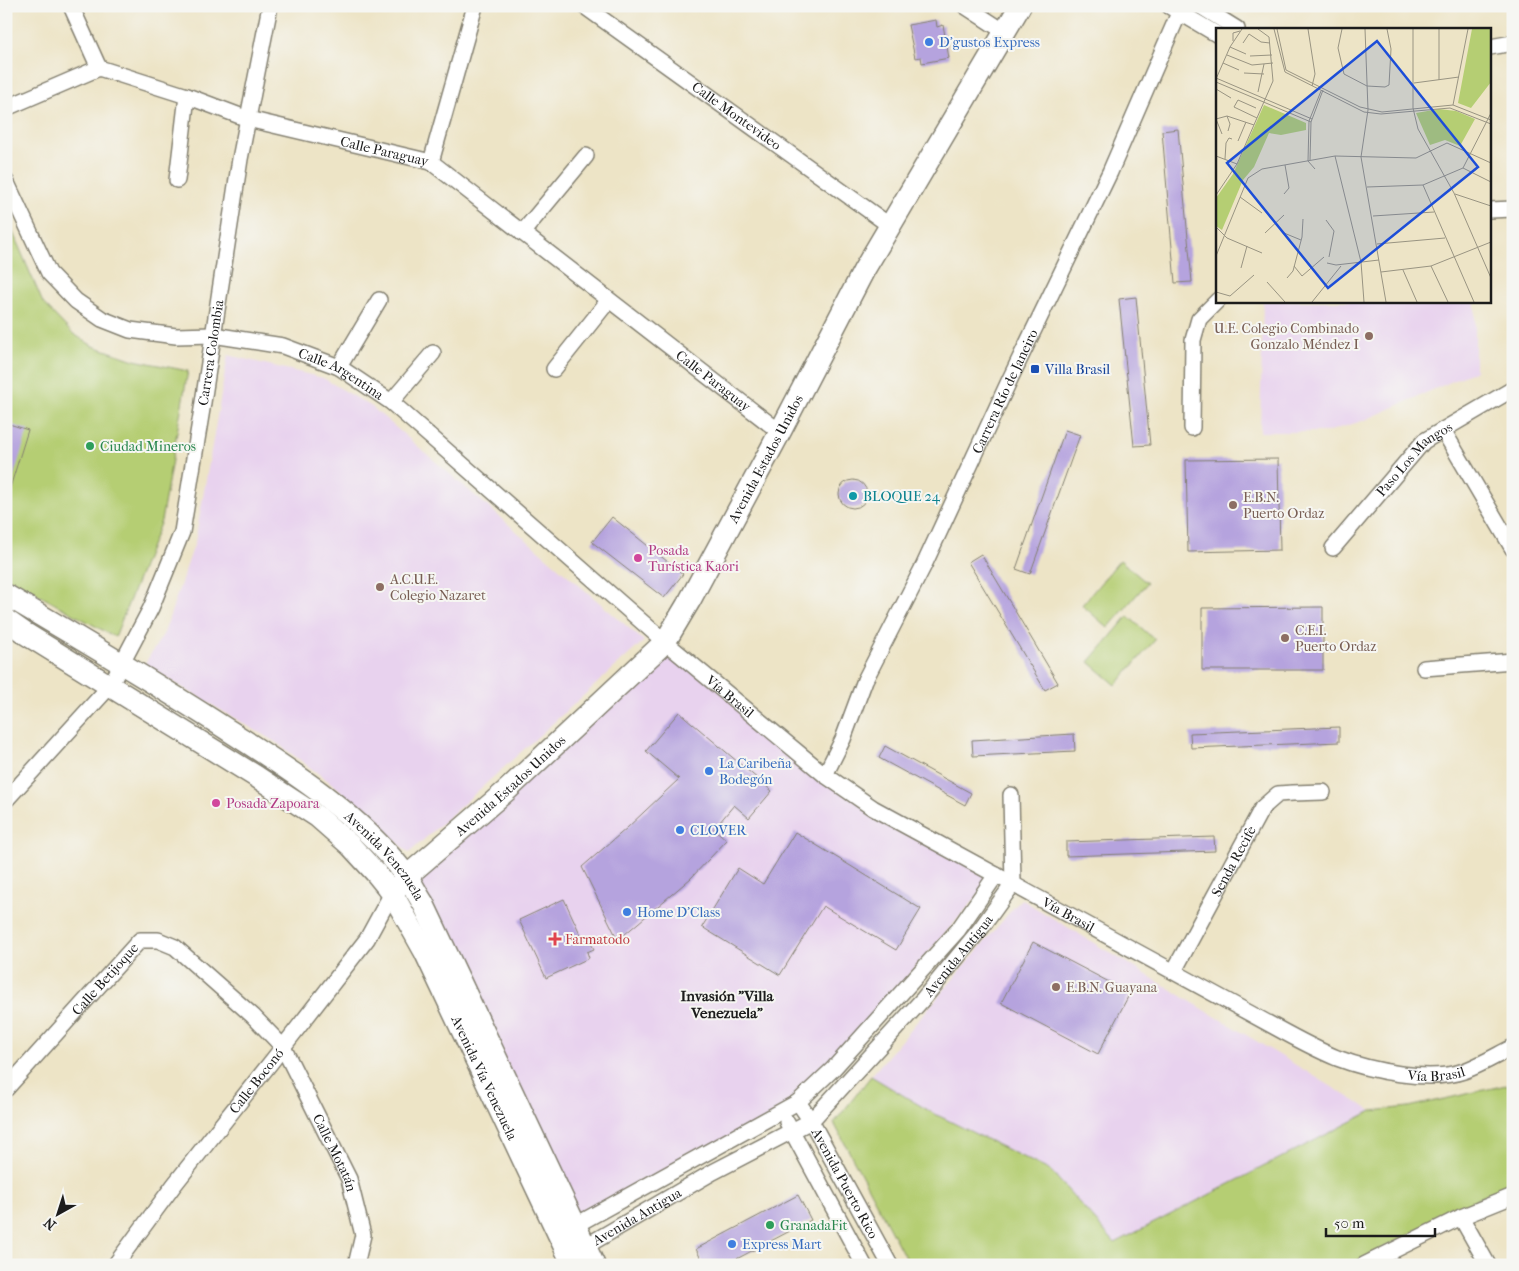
<svg xmlns="http://www.w3.org/2000/svg" width="1519" height="1271" font-family="'IM FELL French Canon',serif">
  <style>
    .built { fill: #e8d2ee }
    .green { fill: #b5ce73; stroke: #687548 }
    .building { fill: #b5a3de }
    .lines { fill: none; stroke-linecap: round; stroke-linejoin: round }
    .street-casing { stroke: #848071; stroke-width: 18 }
    .secondary-casing { stroke: #848071; stroke-width: 24 }
    .street { stroke: #fff; stroke-width: 15 }
    .secondary { stroke: #fff; stroke-width: 21 }
    .shop-dot { fill: #3f7fe0; stroke: #f6f6f2; stroke-width: 2 }
    .education-dot { fill: #8d6e63; stroke: #f6f6f2; stroke-width: 2 }
    .transit-dot { fill: #1a4fb4; stroke: #f6f6f2; stroke-width: 2 }
    .leisure-dot { fill: #2e9e5b; stroke: #f6f6f2; stroke-width: 2 }
    .culture-dot { fill: #0f9aa8; stroke: #f6f6f2; stroke-width: 2 }
    .hotel-dot { fill: #d1479c; stroke: #f6f6f2; stroke-width: 2 }
    .health-dot { fill: #e0444e; stroke: #f6f6f2; stroke-width: 2 }
    .labels { text-anchor: middle; stroke-width: 4; stroke-linejoin: round; paint-order: stroke }
    .shop-label { font-size: 14px; fill: #366cbe; stroke: #f6f6f2; text-anchor: start }
    .street-label { font-size: 14px; fill: #1c1c1c; stroke: #f6f6f2 }
    .education-label { font-size: 14px; fill: #785e54; stroke: #f6f6f2; text-anchor: start }
    .transit-label { font-size: 14px; fill: #164399; stroke: #f6f6f2; text-anchor: start }
    .leisure-label { font-size: 14px; fill: #27864d; stroke: #f6f6f2; text-anchor: start }
    .culture-label { font-size: 14px; fill: #0d838f; stroke: #f6f6f2; text-anchor: start }
    .hotel-label { font-size: 14px; fill: #b23c85; stroke: #f6f6f2; text-anchor: start }
    .health-label { font-size: 14px; fill: #be3a42; stroke: #f6f6f2; text-anchor: start }
    .neighbourhood-label { font-size: 15px; font-weight: bold; fill: #1c1c1c; stroke: #f6f6f2 }
    .inset-road { fill: none; stroke: #999482; stroke-width: 1 }
    .view { fill: #1d4ed8; fill-opacity: 0.15; stroke: #1d4ed8; stroke-width: 2.5 }
    .inset-edge { fill: none; stroke: #1c1c1c; stroke-width: 2.5 }
  </style>
  <rect width="100%" height="100%" fill="#f6f6f2"/>
  <filter id="ink" filterUnits="userSpaceOnUse"><feTurbulence type="fractalNoise" baseFrequency=".02" numOctaves="2"/><feDisplacementMap in="SourceGraphic" scale="10" xChannelSelector="R" yChannelSelector="G"/><feConvolveMatrix kernelMatrix="1 2 1 2 8 2 1 2 1" color-interpolation-filters="sRGB"/></filter>
  <filter id="wash" filterUnits="userSpaceOnUse"><feTurbulence type="fractalNoise" baseFrequency=".0096" numOctaves="4" result="noise"/><feDisplacementMap in="SourceGraphic" scale="20" xChannelSelector="R" yChannelSelector="G"/><feGaussianBlur stdDeviation="1.12" result="paint"/><feColorMatrix in="noise" values="0 0 0 0 0 0 0 0 0 0 0 0 0 0 0 0 0 1.4 0 .05"/><feComposite in="paint" operator="in"/></filter>
  <g filter="url(#wash)">
    <rect width="100%" height="100%" fill="#ede4c6"/>
    <g class="built">
      <path d="M 1263,301 L 1475,301 L 1475,371 L 1365,420 L 1327,432 L 1260,432 Z"/>
      <path d="M 228,355 L 323,378 L 372,407 L 644,641 L 409,853 L 335,786 L 277,743 L 144,665 L 164,633 L 195,542 Z"/>
      <path d="M 665,642 L 825,775 L 996,875 L 798,1102 L 576,1225 L 407,876 Z"/>
      <path d="M 1021,899 L 1372,1111 L 1115,1243 L 1051,1171 L 931,1112 L 871,1076 Z"/>
    </g>
    <g class="green">
      <path d="M 6,221 L 8,221 L 43,303 L 72,333 L 93,346 L 134,360 L 188,371 L 161,521 L 115,637 L 6,577 Z"/>
      <path d="M 1120,560 L 1147,583 L 1108,628 L 1082,605 Z"/>
      <path d="M 1128,616 L 1155,640 L 1116,685 L 1089,662 Z"/>
      <path d="M 871,1076 L 931,1112 L 1051,1171 L 1115,1243 L 1372,1111 L 1409,1107 L 1506,1085 L 1513,1082 L 1513,1181 L 1350,1265 L 909,1265 L 834,1123 Z"/>
    </g>
    <g id="blocks">
      <g class="building">
        <path d="M 936,20 L 937,27 L 943,25 L 949,58 L 922,63 L 921,57 L 915,58 L 908,25 Z"/>
        <path d="M 1178,129 L 1192,282 L 1175,283 L 1162,131 Z"/>
        <path d="M 1136,297 L 1150,445 L 1134,446 L 1119,299 Z"/>
        <path d="M 6,423 L 28,430 L 9,491 L 6,490 Z"/>
        <path d="M 1065,430 L 1080,435 L 1030,574 L 1016,569 Z"/>
        <path d="M 1278,459 L 1280,550 L 1188,552 L 1186,460 Z"/>
        <circle cx="853" cy="494" r="14"/>
        <path d="M 612,517 L 683,574 L 664,598 L 592,542 Z"/>
        <path d="M 981,554 L 1058,683 L 1045,690 L 968,562 Z"/>
        <path d="M 1323,607 L 1323,670 L 1202,670 L 1202,608 Z"/>
        <path d="M 679,712 L 772,791 L 749,818 L 734,805 L 714,829 L 727,840 L 691,878 L 618,940 L 582,867 L 627,828 L 679,779 L 646,751 Z"/>
        <path d="M 1339,727 L 1339,742 L 1191,748 L 1190,733 Z"/>
        <path d="M 1074,734 L 1075,751 L 973,756 L 972,740 Z"/>
        <path d="M 885,746 L 971,793 L 965,805 L 879,758 Z"/>
        <path d="M 795,832 L 921,909 L 896,950 L 823,906 L 780,975 L 702,927 L 738,868 L 763,884 Z"/>
        <path d="M 1214,837 L 1215,851 L 1066,856 L 1066,842 Z"/>
        <path d="M 564,899 L 583,940 L 588,938 L 594,949 L 587,952 L 589,958 L 546,978 L 519,920 Z"/>
        <path d="M 1033,942 L 1130,993 L 1098,1054 L 1001,1003 Z"/>
        <path d="M 798,1195 L 811,1220 L 725,1265 L 704,1265 L 696,1249 Z"/>
      </g>
    </g>
  </g>
  <g filter="url(#ink)">
    <use href="#blocks" fill-opacity="0" stroke="#848071" stroke-width="1"/>
    <g class="lines">
      <defs>
        <g id="street">
          <path d="M 71,6 L 99,68"/>
          <path id="s1" d="M 584,6 L 889,225"/>
          <path d="M 965,6 L 1005,32"/>
          <path d="M 1169,6 L 1218,35"/>
          <path d="M 1200,6 L 1237,29"/>
          <path d="M 1490,47 L 1513,43"/>
          <path id="s2" d="M 6,108 L 99,68 L 187,96 L 248,119 L 431,162 L 780,432"/>
          <path d="M 431,162 L 475,6"/>
          <path d="M 177,180 L 187,96"/>
          <path id="s3" d="M 6,181 L 49,273 L 76,301 L 102,319 L 130,330 L 176,336 L 213,335 L 283,346 L 339,367 L 391,402 L 665,642 L 825,775 L 873,808 L 1275,1027 C 1295,1038 1315,1049 1337,1058 C 1371,1071 1429,1083 1464,1071 C 1481,1065 1497,1055 1513,1047"/>
          <path d="M 1490,210 L 1513,209"/>
          <path d="M 522,233 L 586,156"/>
          <path d="M 339,367 L 379,300"/>
          <path d="M 554,369 L 609,300"/>
          <path d="M 391,402 L 433,353"/>
          <path d="M 1192,428 L 1193,340 L 1199,319 L 1218,300"/>
          <path d="M 1443,430 L 1513,549"/>
          <path id="s4" d="M 1333,548 L 1424,441 L 1513,389"/>
          <path d="M 1424,668 L 1513,661"/>
          <path id="s5" d="M 825,775 L 843,739 L 865,680 L 924,565 L 1010,379 L 1110,172 L 1182,6"/>
          <path id="s6" d="M 6,800 L 110,686 L 151,608 L 182,532 L 202,409 L 240,159 L 270,6"/>
          <path id="s7" d="M 1174,971 L 1262,808 L 1278,794 L 1293,793 L 1323,792"/>
          <path id="s8" d="M 6,1089 L 140,940 L 158,940 L 175,947 L 253,1016 L 283,1047 L 349,1179 L 363,1235 L 356,1265"/>
          <path id="s9" d="M 798,1102 L 811,1121 L 890,1265"/>
          <path d="M 787,1122 L 864,1265"/>
          <path d="M 1461,1217 L 1488,1265"/>
          <path d="M 570,1233 L 576,1225 L 798,1102 L 833,1069 L 958,930 L 996,875"/>
          <path id="s10" d="M 576,1245 L 586,1246 L 713,1172 L 811,1121 L 923,999 L 982,927 L 1013,884 L 1011,795"/>
          <path id="s11" d="M 115,1265 L 174,1185 L 283,1047 L 367,939 L 392,893"/>
          <path d="M 1364,1265 L 1461,1217 L 1513,1196"/>
        </g>
        <g id="secondary">
          <path id="s12" d="M 6,595 C 76,636 145,677 214,721 C 282,765 355,809 405,874 C 412,883 417,894 423,903 L 594,1265"/>
          <path id="s13" d="M 6,620 L 26,634 L 257,777 L 318,817 L 351,846 L 375,872 L 392,893 L 425,952 L 573,1265"/>
          <path id="s14" d="M 392,893 L 407,876 L 506,791 L 665,642 L 690,600 L 780,432 L 864,270 L 1020,6"/>
        </g>
      </defs>
      <use href="#street" class="street-casing"/>
      <use href="#secondary" class="secondary-casing"/>
      <use href="#street" class="street"/>
      <use href="#secondary" class="secondary"/>
    </g>
  </g>
  <g class="shop-dot">
    <circle cx="929" cy="42" r="5"/>
    <circle cx="709" cy="771" r="5"/>
    <circle cx="680" cy="830" r="5"/>
    <circle cx="627" cy="912" r="5"/>
    <circle cx="732" cy="1244" r="5"/>
  </g>
  <g class="education-dot">
    <circle cx="1369" cy="336" r="5"/>
    <circle cx="1233" cy="505" r="5"/>
    <circle cx="380" cy="587" r="5"/>
    <circle cx="1285" cy="638" r="5"/>
    <circle cx="1056" cy="987" r="5"/>
  </g>
  <rect class="transit-dot" x="1030" y="364" width="10" height="10" rx="2.5"/>
  <g class="leisure-dot">
    <circle cx="90" cy="446" r="5"/>
    <circle cx="770" cy="1225" r="5"/>
  </g>
  <circle class="culture-dot" cx="853" cy="496" r="5"/>
  <g class="hotel-dot">
    <circle cx="638" cy="558" r="5"/>
    <circle cx="216" cy="803" r="5"/>
  </g>
  <path class="health-dot" d="M552.5 931.5h5v5h5v5h-5v5h-5v-5h-5v-5h5z"/>
  <g class="labels">
    <g class="shop-label">
      <text x="939" y="47">D'gustos Express</text>
      <text x="719" y="768">La Caribeña<tspan x="719" dy="16">Bodegón</tspan></text>
      <text x="690" y="835">CLOVER</text>
      <text x="637" y="917">Home D'Class</text>
      <text x="742" y="1249">Express Mart</text>
    </g>
    <g class="street-label">
      <text dy="5" stroke="none"><textPath href="#s1" startOffset="188">Calle Montevideo</textPath></text>
      <text dy="5" stroke="none"><textPath href="#s2" startOffset="399">Calle Paraguay</textPath></text>
      <text dy="5" stroke="none"><textPath href="#s6" startOffset="506">Carrera Colombia</textPath></text>
      <text dy="5" stroke="none"><textPath href="#s3" startOffset="421">Calle Argentina</textPath></text>
      <text dy="5" stroke="none"><textPath href="#s2" startOffset="804">Calle Paraguay</textPath></text>
      <text dy="5" stroke="none"><textPath href="#s5" startOffset="424">Carrera Río de Janeiro</textPath></text>
      <text dy="5" stroke="none"><textPath href="#s14" startOffset="580">Avenida Estados Unidos</textPath></text>
      <text dy="5" stroke="none"><textPath href="#s4" startOffset="121">Paso Los Mangos</textPath></text>
      <text dy="5" stroke="none"><textPath href="#s3" startOffset="928">Vía Brasil</textPath></text>
      <text dy="5" stroke="none"><textPath href="#s14" startOffset="160">Avenida Estados Unidos</textPath></text>
      <text dy="5" stroke="none"><textPath href="#s12" startOffset="462">Avenida Venezuela</textPath></text>
      <text dy="5" stroke="none"><textPath href="#s7" startOffset="125">Senda Recife</textPath></text>
      <text dy="5" stroke="none"><textPath href="#s3" startOffset="1332">Vía Brasil</textPath></text>
      <text dy="5" stroke="none"><textPath href="#s10" startOffset="489">Avenida Antigua</textPath></text>
      <text dy="5" stroke="none"><textPath href="#s8" startOffset="148">Calle Betijoque</textPath></text>
      <text dy="5" stroke="none"><textPath href="#s3" startOffset="1738">Vía Brasil</textPath></text>
      <text dy="5" stroke="none"><textPath href="#s13" startOffset="682">Avenida Vía Venezuela</textPath></text>
      <text dy="5" stroke="none"><textPath href="#s11" startOffset="232">Calle Boconó</textPath></text>
      <text dy="5" stroke="none"><textPath href="#s8" startOffset="502">Calle Motatán</textPath></text>
      <text dy="5" stroke="none"><textPath href="#s9" startOffset="94">Avenida Puerto Rico</textPath></text>
      <text dy="5" stroke="none"><textPath href="#s10" startOffset="69">Avenida Antigua</textPath></text>
    </g>
    <g class="education-label">
      <text x="1359" y="333" text-anchor="end">U.E. Colegio Combinado<tspan x="1359" dy="16">Gonzalo Méndez I</tspan></text>
      <text x="1243" y="502">E.B.N.<tspan x="1243" dy="16">Puerto Ordaz</tspan></text>
      <text x="390" y="584">A.C.U.E.<tspan x="390" dy="16">Colegio Nazaret</tspan></text>
      <text x="1295" y="635">C.E.I.<tspan x="1295" dy="16">Puerto Ordaz</tspan></text>
      <text x="1066" y="992">E.B.N. Guayana</text>
    </g>
    <g class="transit-label">
      <text x="1045" y="374">Villa Brasil</text>
    </g>
    <g class="leisure-label">
      <text x="100" y="451">Ciudad Mineros</text>
      <text x="780" y="1230">GranadaFit</text>
    </g>
    <g class="culture-label">
      <text x="863" y="501">BLOQUE 24</text>
    </g>
    <g class="hotel-label">
      <text x="648" y="555">Posada<tspan x="648" dy="16">Turística Kaori</tspan></text>
      <text x="226" y="808">Posada Zapoara</text>
    </g>
    <g class="health-label">
      <text x="565" y="944">Farmatodo</text>
    </g>
    <g class="neighbourhood-label">
      <text x="727" y="1001">Invasión "Villa<tspan x="727" dy="17">Venezuela"</tspan></text>
    </g>
  </g>
  <g transform="translate(1216 28)">
    <rect width="275" height="275" fill="#ede4c6"/>
    <path d="M 256,1 L 275,1 L 275,54 L 255,80 L 242,75 ZM 48,77 L 90,95 L 90,102 L 65,107 L 53,105 L 38,139 L 27,152 L 6,202 L 0,198 L 0,170 L 17,146 ZM 223,81 L 240,83 L 259,91 L 244,118 L 229,112 L 214,117 L 200,85 Z" fill="#b5ce73"/>
    <path class="inset-road" d="M 58,1 L 69,44 L 148,84 L 165,86 L 234,80 L 275,96M 61,1 L 70,42 L 144,79 L 166,84 L 237,77 L 275,92M 92,1 L 99,46 L 96,58M 126,1 L 122,20 L 128,46 L 151,58 L 169,59 L 173,57 L 175,21 L 171,1M 149,1 L 152,82 L 145,129 L 170,274M 197,1 L 197,80 L 202,101 L 238,165 L 275,250M 223,1 L 223,52M 17,13 L 17,5 L 24,3M 27,15 L 33,6 L 45,14 L 54,15M 14,19 L 30,26M 11,27 L 36,37 L 57,35M 34,28 L 56,27M 7,35 L 23,42M 28,45 L 48,46M 0,50 L 96,91M 0,51 L 14,19 L 26,1M 0,54 L 95,94M 198,55 L 243,49M 0,61 L 15,70M 42,64 L 48,36M 237,77 L 252,1M 40,80 L 22,72 L 18,79 L 41,90M 11,88 L 14,96 L 12,103M 0,91 L 11,88 L 38,97M 0,91 L 6,106M 22,113 L 30,94M 0,128 L 21,136M 119,128 L 145,234 L 148,274M 9,131 L 10,115 L 13,110 L 16,111M 94,132 L 95,94 L 107,62M 247,140 L 275,154M 99,141 L 92,133 L 93,93 L 105,63M 207,157 L 258,274M 151,159 L 207,157 L 247,140 L 275,85M 68,166 L 73,160 L 69,137M 239,166 L 275,178M 0,167 L 21,136 L 57,53 L 53,9 L 42,1M 24,169 L 46,185M 157,188 L 218,184M 110,192 L 118,203 L 113,229M 0,199 L 11,210 L 46,225M 49,205 L 68,187M 68,205 L 85,212M 161,216 L 229,210M 0,228 L 32,150 L 46,141 L 119,128 L 200,130 L 231,115 L 275,135M 111,235 L 120,237 L 163,232M 78,238 L 86,248 L 108,229M 215,238 L 232,274M 25,240 L 31,218M 187,242 L 201,274M 165,244 L 215,238 L 275,214M 71,250 L 77,243 L 86,209 L 87,191M 51,254 L 69,274M 0,264 L 14,268 L 38,247M 96,274 L 125,238"/>
    <path class="view" d="M 161,13 L 262,139 L 112,260 L 11,135 Z"/>
    <rect width="275" height="275" class="inset-edge"/>
  </g>
  <rect width="1519" height="1271" fill="none" stroke="#f6f6f2" stroke-width="25"/>
  <g transform="translate(58 1214) rotate(219)" stroke="#f6f6f2" stroke-width="4" paint-order="stroke">
  <path d="M0-4L9 19L0 12L-9 19Z" fill="#1c1c1c"/>
  <text y="-8" font-size="14" font-weight="bold" text-anchor="middle" fill="#1c1c1c">N</text>
  </g>
  <path d="M1326 1228v8h109v-8" fill="none" stroke="#1c1c1c" stroke-width="2.5"/>
  <text x="1334" y="1228" font-size="15" fill="#1c1c1c" stroke="#f6f6f2" stroke-width="4" paint-order="stroke">50 m</text>
</svg>
